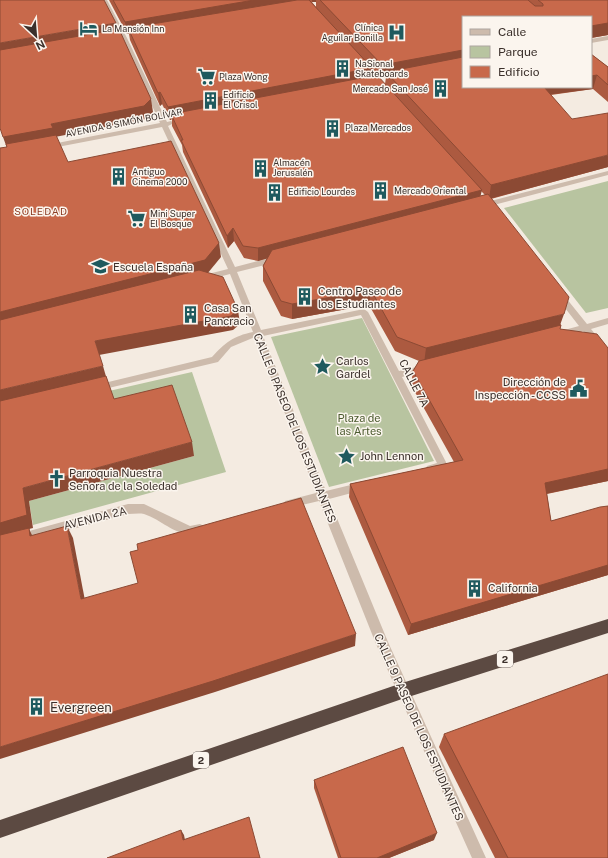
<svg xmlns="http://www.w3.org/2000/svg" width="608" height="858" font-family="'Public Sans',sans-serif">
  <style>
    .green { fill: #b8c4a0 }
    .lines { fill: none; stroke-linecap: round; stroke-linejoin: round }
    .minor { fill: #cdbbac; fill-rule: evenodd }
    .highway { fill: #5c4a42; fill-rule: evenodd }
    .wall { fill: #ac5a40; fill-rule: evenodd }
    .shaded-wall { fill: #8c4a34 }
    .building { fill: #c8694b; stroke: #8c4a34 }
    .labels { text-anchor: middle; stroke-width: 3; stroke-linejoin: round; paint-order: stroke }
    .far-poi-label { font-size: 9px; fill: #3b302b; stroke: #fbf5ee; text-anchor: start }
    .far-street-label { font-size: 9px; fill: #3b302b; stroke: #fbf5ee }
    .far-neighbourhood-label { font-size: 10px; letter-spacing: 1px; fill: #8c3b22; stroke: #fbf5ee }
    .shield { fill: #fbf5ee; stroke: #756b66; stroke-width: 1 }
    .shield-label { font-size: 10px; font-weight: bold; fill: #3b302b }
    .poi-label { font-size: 11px; fill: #3b302b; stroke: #fbf5ee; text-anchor: start }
    .street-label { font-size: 11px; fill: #3b302b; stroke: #fbf5ee }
    .park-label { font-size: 11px; fill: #4a5a2e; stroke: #fbf5ee }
    .near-poi-label { font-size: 13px; fill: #3b302b; stroke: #fbf5ee; text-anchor: start }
  </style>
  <rect width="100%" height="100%" fill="#f4ebe1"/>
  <g class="green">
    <path d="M 608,181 L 608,308 L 586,313 L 504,208 Z"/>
    <path d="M 362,318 L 434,461 L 329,487 L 271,337 Z"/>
    <path d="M 192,372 L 226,472 L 33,525 L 29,501 L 194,456 L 79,422 L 74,399 Z"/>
  </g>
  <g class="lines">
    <g class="minor">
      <path d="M 101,0 L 107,0 L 127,38 L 167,122 L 171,121 L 174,123 L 168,126 L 235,267 L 277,256 L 281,259 L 280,261 L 237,272 L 261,330 L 364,309 L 368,312 L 399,371 L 426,365 L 431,368 L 429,370 L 402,377 L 448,466 L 447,469 L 431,473 L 427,472 L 426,469 L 427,466 L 437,463 L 361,315 L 263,336 L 326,491 L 363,482 L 367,483 L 368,486 L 367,489 L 363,490 L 329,499 L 388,642 L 486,858 L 472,858 L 376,644 L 319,501 L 289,508 L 285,507 L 284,504 L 285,501 L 289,500 L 316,493 L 255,337 L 231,347 L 218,362 L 96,391 L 91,388 L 96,385 L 212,357 C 225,343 233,336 253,332 L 230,274 L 203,281 L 199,278 L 200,276 L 228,269 L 162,127 L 47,149 L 44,147 L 47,145 L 160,123 L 121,38 Z"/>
      <path d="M 608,36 L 608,40 L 591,43 L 591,39 Z"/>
      <path d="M 608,171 L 608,175 L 482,208 L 478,206 L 479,204 Z"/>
      <path d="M 559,292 L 562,293 L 587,324 L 608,318 L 608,324 L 591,329 L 608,350 L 608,359 L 605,358 L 583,331 L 560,337 L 557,336 L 556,334 L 557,332 L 579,326 L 555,295 Z"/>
      <path d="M 128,504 L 144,504 L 190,526 L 200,524 L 204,526 L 206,529 L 204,532 C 179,541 165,521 144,514 C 139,513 133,514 128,514 L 0,549 L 0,539 Z"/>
    </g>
    <path class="highway" d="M 608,619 L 608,633 L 402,699 L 0,838 L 0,820 L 402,683 Z"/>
  </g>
  <g class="wall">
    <path d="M 109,0 L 608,0 L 608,35 L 591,38 L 591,17 L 463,17 L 463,87 L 591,54 L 608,67 L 608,102 L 593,89 L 551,95 L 608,167 L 491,199 L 561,325 L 560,329 L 608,348 L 608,481 L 547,494 L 551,521 L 608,506 L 608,575 L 408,635 L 349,497 L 350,484 L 454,462 L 411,385 L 413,371 L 419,361 L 395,351 L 369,305 L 292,319 L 281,316 L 263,281 L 263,266 L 267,258 L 258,261 L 244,258 L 234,241 L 228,248 L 183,152 L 182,145 L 172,126 L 172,119 L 170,120 L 162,104 L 160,106 L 130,40 L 129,34 L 127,34 ZM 312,2 L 316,2 L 316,7 ZM 372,69 L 381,78 L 386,77 L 385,84 L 371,76 ZM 481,191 L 485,195 L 480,196 Z"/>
    <path d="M 444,734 L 608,858 L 495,858 L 439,747 Z"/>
    <path d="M 314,780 L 434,840 L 389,858 L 338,858 L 314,788 Z"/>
  </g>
  <g class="shaded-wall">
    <path d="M 254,0 L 303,0 L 128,28 L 129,34 L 127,34 L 125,22 Z"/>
    <rect x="312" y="0" width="4" height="2"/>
    <path d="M 116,23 L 119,36 L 0,57 L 0,43 Z"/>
    <path d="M 608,23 L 608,35 L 591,38 L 591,26 Z"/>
    <path d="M 463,50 L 463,63 L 386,72 L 386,77 L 381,78 L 382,65 Z"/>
    <path d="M 372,68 L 371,80 L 171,114 L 172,119 L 170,120 L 168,107 Z"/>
    <path d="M 597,75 L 593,89 L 538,96 L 540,87 L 591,87 L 591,76 Z"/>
    <path d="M 160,92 L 162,104 L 160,106 L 158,93 Z"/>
    <path d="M 151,99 L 153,112 L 146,119 L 55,137 L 8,151 L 3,137 L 51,124 Z"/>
    <path d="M 608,155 L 608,167 L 489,199 L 491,185 Z"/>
    <path d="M 482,190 L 479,202 L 258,261 L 258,248 Z"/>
    <path d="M 233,228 L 234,241 L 228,248 L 227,236 Z"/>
    <path d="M 219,243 L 221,257 L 207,274 L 0,327 L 0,312 Z"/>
    <path d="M 371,290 L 369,305 L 292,319 L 292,304 Z"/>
    <path d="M 238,310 L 240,324 L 233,330 L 99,355 L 95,341 Z"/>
    <path d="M 564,314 L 559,328 L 424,363 L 426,348 Z"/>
    <path d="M 103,366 L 107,380 L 0,406 L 0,390 Z"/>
    <path d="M 192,442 L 194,456 L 29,501 L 33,528 L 29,529 L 35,541 L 0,537 L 0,523 L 23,488 Z"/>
    <path d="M 608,469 L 608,481 L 540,495 L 545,483 Z"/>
    <path d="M 67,526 L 73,538 L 87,611 L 81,599 Z"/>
    <path d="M 608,565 L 608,575 L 408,635 L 411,624 Z"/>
    <path d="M 356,634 L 355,646 L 215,692 L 0,759 L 0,747 Z"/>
    <path d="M 181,830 L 184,835 L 186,845 L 183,840 Z"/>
    <path d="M 437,833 L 434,840 L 389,858 L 377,858 Z"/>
  </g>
  <g class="building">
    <path d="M 0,0 L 104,0 L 116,23 L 0,43 Z"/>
    <path d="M 113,0 L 254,0 L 125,22 Z"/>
    <path d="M 297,0 L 309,0 L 372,68 L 168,107 L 160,92 L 158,93 L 128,28 Z"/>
    <path d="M 320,0 L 528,0 L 535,6 L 543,6 L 543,4 L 538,0 L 608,0 L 608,23 L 591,26 L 591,17 L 463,17 L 463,50 L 382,65 Z"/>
    <path d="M 119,29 L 151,99 L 144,106 L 51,124 L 53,128 L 3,137 L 0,128 L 0,50 Z"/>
    <path d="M 591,54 L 608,67 L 608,85 L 597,75 L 591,76 Z"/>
    <path d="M 463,57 L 463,87 L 544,87 L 572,119 L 608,113 L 608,155 L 491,185 L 386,72 Z"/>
    <path d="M 377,75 L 482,190 L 258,248 L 243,246 L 233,228 L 227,236 L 181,140 L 183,140 L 171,114 Z"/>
    <path d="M 56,135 L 68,162 L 171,141 L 219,243 L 205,260 L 0,312 L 0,148 L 7,147 L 6,144 Z"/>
    <path d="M 488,194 L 569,297 L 564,314 L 426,348 L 397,337 L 371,290 L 292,304 L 281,301 L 263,266 L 272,250 Z"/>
    <path d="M 199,270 L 223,277 L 238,310 L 231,316 L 95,341 L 103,366 L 0,390 L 0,320 Z"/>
    <path d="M 561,325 L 560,329 L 597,334 L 608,348 L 608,469 L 545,483 L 551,521 L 600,507 L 608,506 L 608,565 L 411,624 L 350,484 L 463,460 L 413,371 L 419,361 Z"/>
    <path d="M 106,376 L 114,399 L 172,385 L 192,442 L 23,488 L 27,515 L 0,523 L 0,401 Z"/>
    <path d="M 301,498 L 356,634 L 213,681 L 0,747 L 0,535 L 29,528 L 30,536 L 67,526 L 81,599 L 138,583 L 130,552 L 138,550 L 137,544 Z"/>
    <path d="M 608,674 L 608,858 L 508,858 L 444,734 Z"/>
    <path d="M 403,747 L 437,833 L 377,858 L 341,858 L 314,780 Z"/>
    <path d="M 249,817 L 260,858 L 107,858 L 181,830 L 183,840 Z"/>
  </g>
  <defs>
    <symbol id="hotel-bare" viewBox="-9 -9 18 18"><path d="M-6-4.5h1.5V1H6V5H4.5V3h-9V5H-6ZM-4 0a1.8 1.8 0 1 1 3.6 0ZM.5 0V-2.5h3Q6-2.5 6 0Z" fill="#1f5a5e" stroke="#fbf5ee" stroke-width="2.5" paint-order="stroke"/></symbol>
    <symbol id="hospital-bare" viewBox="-9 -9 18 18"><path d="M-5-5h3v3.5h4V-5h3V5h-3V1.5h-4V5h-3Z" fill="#1f5a5e" stroke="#fbf5ee" stroke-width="2.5" paint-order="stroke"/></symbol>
    <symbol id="building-bare" viewBox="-9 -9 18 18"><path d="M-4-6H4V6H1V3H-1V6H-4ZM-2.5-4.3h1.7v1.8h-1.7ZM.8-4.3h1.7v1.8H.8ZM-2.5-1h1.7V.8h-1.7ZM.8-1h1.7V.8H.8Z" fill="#1f5a5e" stroke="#fbf5ee" stroke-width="2.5" paint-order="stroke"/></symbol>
    <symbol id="supermarket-bare" viewBox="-9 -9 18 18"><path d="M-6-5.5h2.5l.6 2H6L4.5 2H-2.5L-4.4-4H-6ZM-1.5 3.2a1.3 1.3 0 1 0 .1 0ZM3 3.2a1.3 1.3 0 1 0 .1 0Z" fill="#1f5a5e" stroke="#fbf5ee" stroke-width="2.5" paint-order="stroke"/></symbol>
    <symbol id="school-bare" viewBox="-9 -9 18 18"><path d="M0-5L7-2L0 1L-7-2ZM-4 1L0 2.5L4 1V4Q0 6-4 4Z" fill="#1f5a5e" stroke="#fbf5ee" stroke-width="2.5" paint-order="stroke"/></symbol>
    <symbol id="sight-bare" viewBox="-9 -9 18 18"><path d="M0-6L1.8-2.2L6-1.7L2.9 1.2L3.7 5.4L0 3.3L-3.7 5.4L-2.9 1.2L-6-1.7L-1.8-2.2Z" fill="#1f5a5e" stroke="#fbf5ee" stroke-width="2.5" paint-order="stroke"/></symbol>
    <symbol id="civic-bare" viewBox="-9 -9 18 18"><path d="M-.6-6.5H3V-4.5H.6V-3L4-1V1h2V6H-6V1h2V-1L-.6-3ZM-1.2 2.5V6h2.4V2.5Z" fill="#1f5a5e" stroke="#fbf5ee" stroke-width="2.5" paint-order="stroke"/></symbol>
    <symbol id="church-bare" viewBox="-9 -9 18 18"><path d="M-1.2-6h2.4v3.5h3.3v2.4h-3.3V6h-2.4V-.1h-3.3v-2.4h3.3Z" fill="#1f5a5e" stroke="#fbf5ee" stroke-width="2.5" paint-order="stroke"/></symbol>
  </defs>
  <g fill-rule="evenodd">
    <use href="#hotel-bare" x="76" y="16" width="25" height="25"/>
    <use href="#hospital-bare" x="384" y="20" width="25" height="25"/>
    <use href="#building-bare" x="330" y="56" width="25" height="25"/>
    <use href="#supermarket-bare" x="194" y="64" width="25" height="25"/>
    <use href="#building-bare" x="428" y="76" width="25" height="25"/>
    <use href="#building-bare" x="198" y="88" width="25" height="25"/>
    <use href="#building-bare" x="320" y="116" width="25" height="25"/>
    <use href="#building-bare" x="248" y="156" width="25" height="25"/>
    <use href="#building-bare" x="106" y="164" width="25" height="25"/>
    <use href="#building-bare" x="368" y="178" width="25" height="25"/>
    <use href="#building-bare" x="262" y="180" width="25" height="25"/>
    <use href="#supermarket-bare" x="124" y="206" width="25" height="25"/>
    <use href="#school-bare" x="88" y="254" width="25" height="25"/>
    <use href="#building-bare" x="292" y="284" width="25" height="25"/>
    <use href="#building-bare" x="178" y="302" width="25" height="25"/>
    <use href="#sight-bare" x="310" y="354" width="25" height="25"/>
    <use href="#civic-bare" x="566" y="376" width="25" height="25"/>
    <use href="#sight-bare" x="334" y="444" width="25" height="25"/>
    <use href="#church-bare" x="44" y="466" width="25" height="25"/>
    <use href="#building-bare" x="462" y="576" width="25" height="25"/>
    <use href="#building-bare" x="24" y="694" width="25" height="25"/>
  </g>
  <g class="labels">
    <g class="far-poi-label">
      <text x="383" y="31" text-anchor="end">Clínica<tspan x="383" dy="10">Aguilar Bonilla</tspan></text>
      <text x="102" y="32">La Mansión Inn</text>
      <text x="355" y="67">NaSional<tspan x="355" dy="10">Skateboards</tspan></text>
      <text x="219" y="80">Plaza Wong</text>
      <text x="428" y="92" text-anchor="end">Mercado San José</text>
      <text x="223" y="98">Edificio<tspan x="223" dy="10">El Crisol</tspan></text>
      <text x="345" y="131">Plaza Mercados</text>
      <text x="273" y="166">Almacén<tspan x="273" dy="10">Jerusalén</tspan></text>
      <text x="132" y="175">Antiguo<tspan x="132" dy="10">Cinema 2000</tspan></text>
      <text x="394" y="194">Mercado Oriental</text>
      <text x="288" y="195">Edificio Lourdes</text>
      <text x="150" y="217">Mini Super<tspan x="150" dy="10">El Bosque</tspan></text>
    </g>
    <g class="far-street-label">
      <text transform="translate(124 123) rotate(-11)" y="3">AVENIDA 8 SIMÓN BOLÍVAR</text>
    </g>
    <g class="far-neighbourhood-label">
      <text x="41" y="215">SOLEDAD</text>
    </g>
    <g class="shield">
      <rect x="497" y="651" width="16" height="16" rx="3"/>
      <rect x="193" y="752" width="16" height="16" rx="3"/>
    </g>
    <g class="shield-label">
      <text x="505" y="663">2</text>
      <text x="201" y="764">2</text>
    </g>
    <g class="poi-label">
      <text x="113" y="271">Escuela España</text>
      <text x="318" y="295">Centro Paseo de<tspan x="318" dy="13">los Estudiantes</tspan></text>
      <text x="204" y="312">Casa San<tspan x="204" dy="13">Pancracio</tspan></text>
      <text x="336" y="365">Carlos<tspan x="336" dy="13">Gardel</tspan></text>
      <text x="566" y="386" text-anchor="end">Dirección de<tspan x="566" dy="13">Inspección - CCSS</tspan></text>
      <text x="360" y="460">John Lennon</text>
      <text x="69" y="477">Parroquia Nuestra<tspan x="69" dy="13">Señora de la Soledad</tspan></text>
      <text x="488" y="592">California</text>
    </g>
    <g class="street-label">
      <text transform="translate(414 383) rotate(63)" y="4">CALLE 7A</text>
      <text transform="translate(295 428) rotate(68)" y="4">CALLE 9 PASEO DE LOS ESTUDIANTES</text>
      <text transform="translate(95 518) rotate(-14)" y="4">AVENIDA 2A</text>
      <text transform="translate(419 727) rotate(66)" y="4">CALLE 9 PASEO DE LOS ESTUDIANTES</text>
    </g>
    <g class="park-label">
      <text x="359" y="422">Plaza de<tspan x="359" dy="13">las Artes</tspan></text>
    </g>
    <g class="near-poi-label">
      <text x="50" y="712">Evergreen</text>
    </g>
  </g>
  <rect x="462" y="16" width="130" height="72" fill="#fbf5ee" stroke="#aea6a0"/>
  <rect x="470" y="29" width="20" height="6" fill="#cdbbac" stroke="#aea6a0"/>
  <text x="498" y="36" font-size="12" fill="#3b302b">Calle</text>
  <rect x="470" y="46" width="20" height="12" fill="#b8c4a0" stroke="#aea6a0"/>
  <text x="498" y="56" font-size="12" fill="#3b302b">Parque</text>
  <rect x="470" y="66" width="20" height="12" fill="#c8694b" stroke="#aea6a0"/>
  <text x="498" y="76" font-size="12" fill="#3b302b">Edificio</text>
  <g transform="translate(36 36) rotate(154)" stroke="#fbf5ee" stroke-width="3" paint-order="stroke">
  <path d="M0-3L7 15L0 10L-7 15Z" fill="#3b302b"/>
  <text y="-6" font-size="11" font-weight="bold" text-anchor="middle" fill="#3b302b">N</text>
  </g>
</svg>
